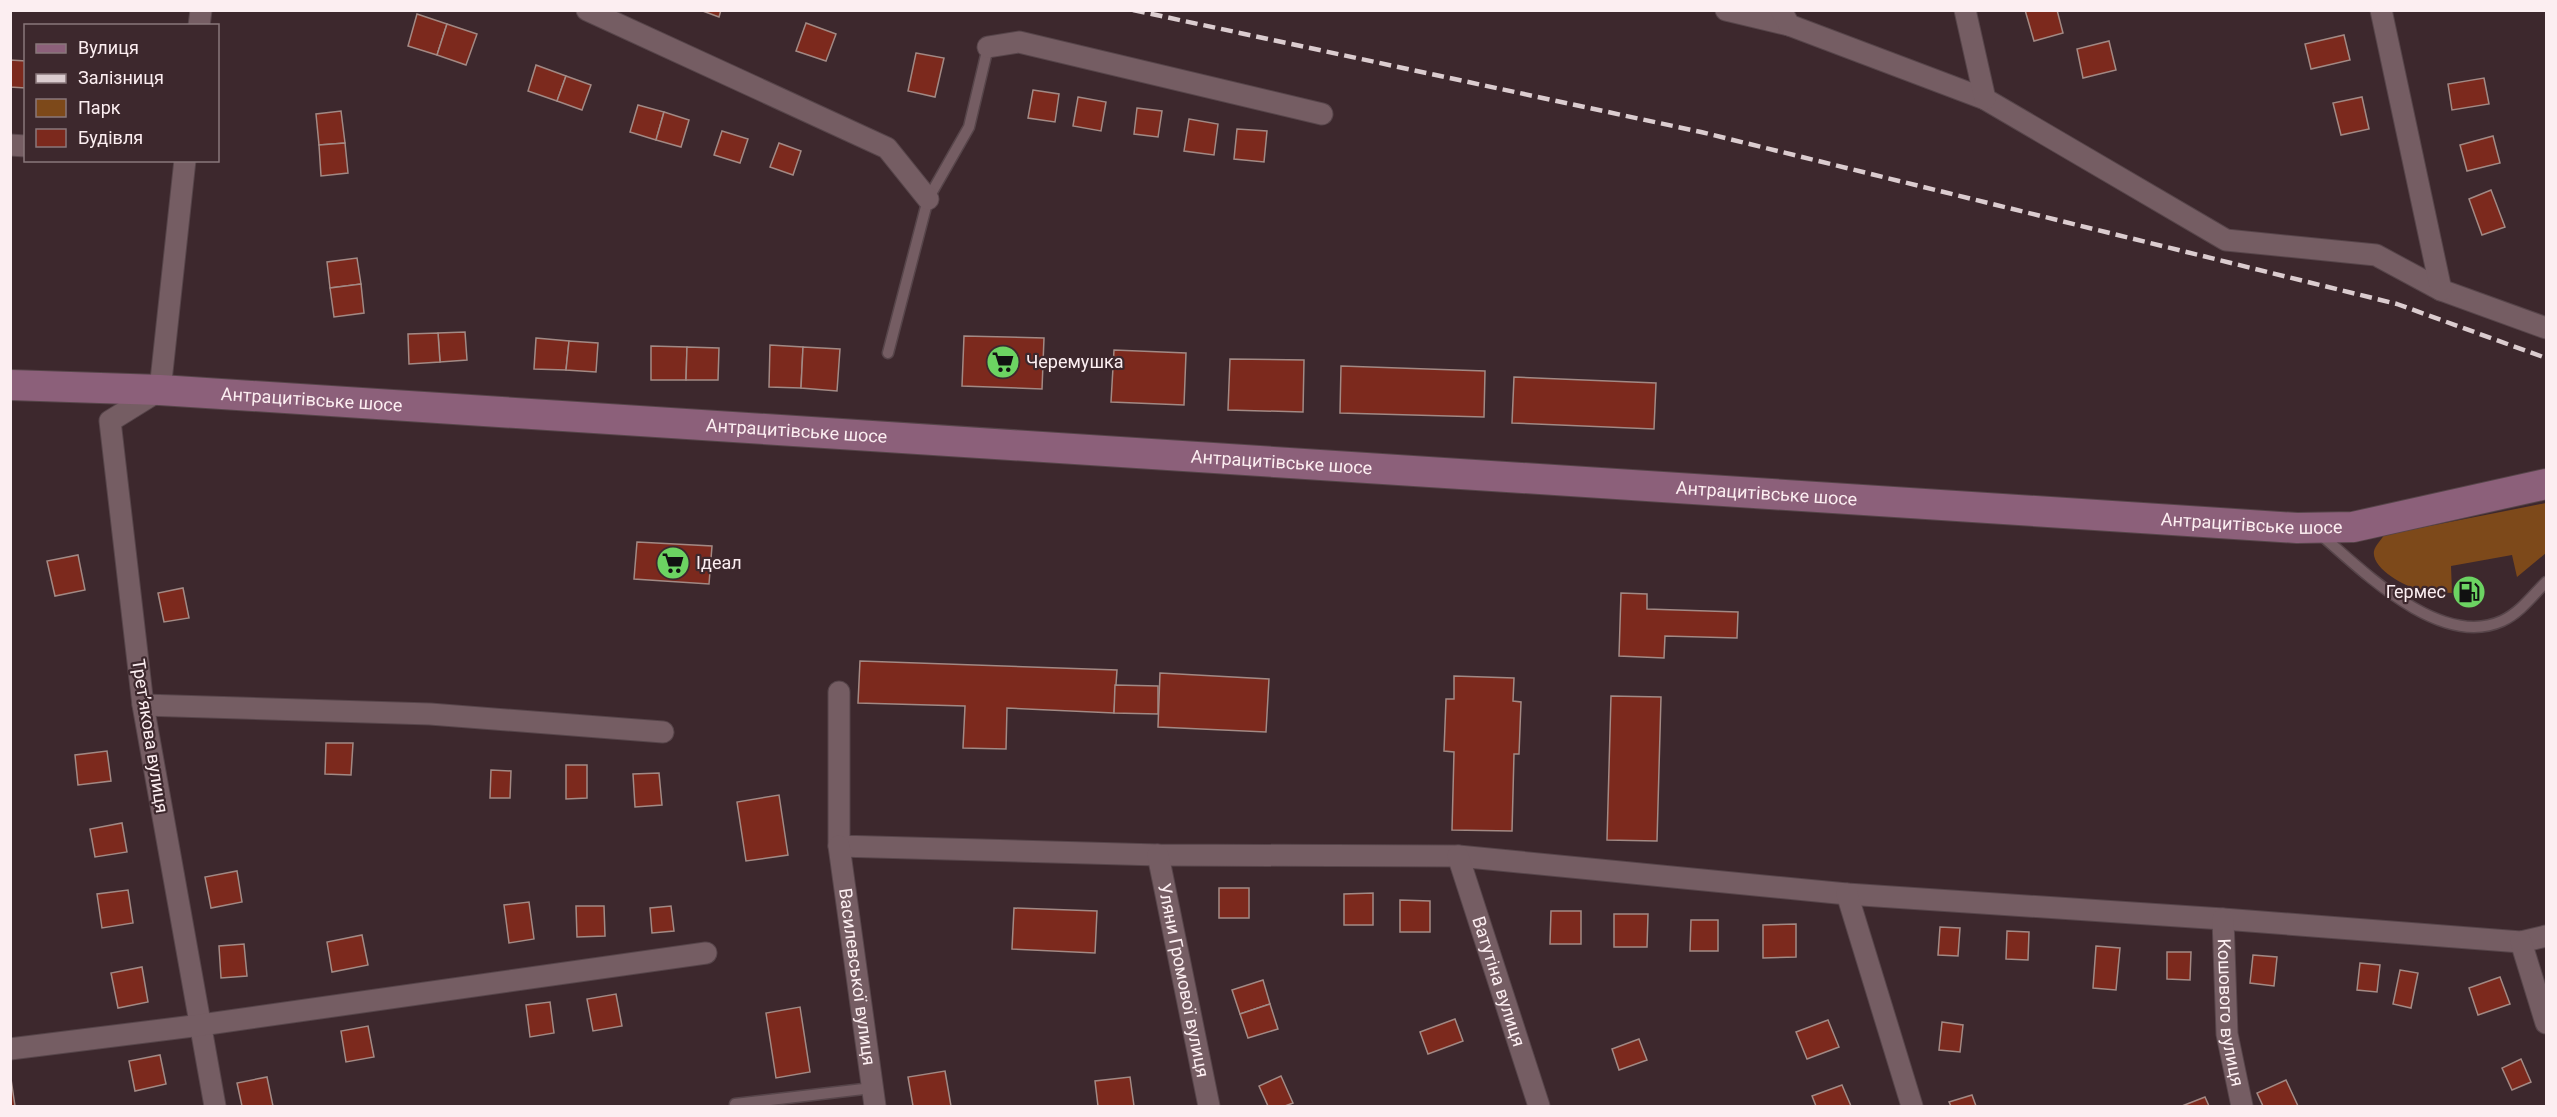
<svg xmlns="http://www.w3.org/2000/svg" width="2557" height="1117" font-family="Roboto,sans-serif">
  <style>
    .green { fill: #7d491a }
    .building { fill: #7c291d; stroke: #a28984; stroke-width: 1.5 }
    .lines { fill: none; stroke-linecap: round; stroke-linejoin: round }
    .service-casing { stroke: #57454a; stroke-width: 13 }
    .minor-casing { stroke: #57454a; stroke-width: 23 }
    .secondary-casing { stroke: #57454a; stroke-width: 32 }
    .service { stroke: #755d63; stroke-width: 10 }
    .minor { stroke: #755d63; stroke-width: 21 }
    .secondary { stroke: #8c607a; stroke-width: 30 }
    .rail { stroke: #dbcccf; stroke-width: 4.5; stroke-dasharray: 12 6; stroke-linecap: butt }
    .labels { text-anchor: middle; stroke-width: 4.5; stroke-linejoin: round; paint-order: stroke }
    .poi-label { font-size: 18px; fill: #fceef1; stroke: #3d282d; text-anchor: start }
    .street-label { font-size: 18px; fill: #fceef1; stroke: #3d282d }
  </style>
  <rect width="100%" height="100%" fill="#3d282d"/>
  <path class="green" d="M 2546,503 L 2546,553 L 2517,577 L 2512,555 L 2451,566 L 2452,593 C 2441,592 2430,592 2419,589 C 2405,587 2371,568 2374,551 C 2375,546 2381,540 2384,535 Z"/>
  <g class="building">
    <path d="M 700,10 L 721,10 L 719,17 Z"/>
    <path d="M 2025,10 L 2057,10 L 2063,33 L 2034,41 Z"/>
    <path d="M 417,14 L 447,24 L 437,55 L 408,46 Z"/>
    <path d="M 806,23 L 836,34 L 826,61 L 796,51 Z"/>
    <path d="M 447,24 L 477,34 L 466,65 L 437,55 Z"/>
    <path d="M 2344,35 L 2350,60 L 2311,69 L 2305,44 Z"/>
    <path d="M 2109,41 L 2116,70 L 2083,78 L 2077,49 Z"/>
    <path d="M 916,53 L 944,58 L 935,97 L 908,91 Z"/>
    <path d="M 10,60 L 26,61 L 26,88 L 10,87 Z"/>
    <path d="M 536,65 L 566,76 L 557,101 L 528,91 Z"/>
    <path d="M 566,76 L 591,85 L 582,110 L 557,101 Z"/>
    <path d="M 2484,78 L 2489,104 L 2452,110 L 2448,84 Z"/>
    <path d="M 1033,90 L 1059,94 L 1055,122 L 1028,118 Z"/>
    <path d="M 1078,97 L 1106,102 L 1101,131 L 1073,126 Z"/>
    <path d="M 2362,97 L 2369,129 L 2341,135 L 2333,103 Z"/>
    <path d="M 638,105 L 664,112 L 656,140 L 630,132 Z"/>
    <path d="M 1137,108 L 1162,111 L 1158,137 L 1134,134 Z"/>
    <path d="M 341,111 L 345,143 L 319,145 L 316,114 Z"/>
    <path d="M 664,112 L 689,120 L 681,147 L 656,140 Z"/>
    <path d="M 1189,119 L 1218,124 L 1214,155 L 1184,151 Z"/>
    <path d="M 1237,129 L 1267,131 L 1264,162 L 1234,159 Z"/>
    <path d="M 722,131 L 748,139 L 740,163 L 714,155 Z"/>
    <path d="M 2493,136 L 2500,163 L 2467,171 L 2460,145 Z"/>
    <path d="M 345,143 L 348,173 L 321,176 L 319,145 Z"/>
    <path d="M 779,143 L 801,151 L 793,175 L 770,167 Z"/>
    <path d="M 2491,190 L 2505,227 L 2482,235 L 2469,199 Z"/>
    <path d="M 357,258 L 361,284 L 330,288 L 327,262 Z"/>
    <path d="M 361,284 L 364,313 L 334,317 L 330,288 Z"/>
    <path d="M 465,332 L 467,360 L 440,362 L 438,333 Z"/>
    <path d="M 438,333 L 440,362 L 409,364 L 408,334 Z"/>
    <path d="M 964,336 L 1044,338 L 1042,389 L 962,386 Z"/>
    <path d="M 536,338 L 569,341 L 566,370 L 534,369 Z"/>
    <path d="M 569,341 L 598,343 L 596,372 L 566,370 Z"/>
    <path d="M 770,345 L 803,347 L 801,388 L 769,387 Z"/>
    <path d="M 651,346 L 687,347 L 686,380 L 651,380 Z"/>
    <path d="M 687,347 L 719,348 L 718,380 L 686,380 Z"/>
    <path d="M 803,347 L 840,349 L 837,391 L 801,388 Z"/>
    <path d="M 1114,350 L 1186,353 L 1184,405 L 1111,402 Z"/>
    <path d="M 1230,359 L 1304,360 L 1303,412 L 1228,410 Z"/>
    <path d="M 1341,366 L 1485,371 L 1484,417 L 1340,413 Z"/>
    <path d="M 1514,377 L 1656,383 L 1654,429 L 1512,423 Z"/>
    <path d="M 637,542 L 712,546 L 709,584 L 634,579 Z"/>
    <path d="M 78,555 L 85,590 L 55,596 L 47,561 Z"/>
    <path d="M 183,588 L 189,618 L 164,622 L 158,593 Z"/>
    <path d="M 1621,593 L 1647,594 L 1647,609 L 1738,612 L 1737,638 L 1665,636 L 1664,658 L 1619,656 Z"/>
    <path d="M 860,661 L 1117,670 L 1114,713 L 1007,708 L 1006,749 L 963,748 L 965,706 L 858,703 Z"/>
    <path d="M 1160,673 L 1269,679 L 1266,732 L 1158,727 Z"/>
    <path d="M 1454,676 L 1514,678 L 1513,701 L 1521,702 L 1519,754 L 1514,754 L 1512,831 L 1452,830 L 1454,752 L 1444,751 L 1446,699 L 1454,699 Z"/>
    <path d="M 1115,685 L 1158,686 L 1158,714 L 1114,713 Z"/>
    <path d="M 1611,696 L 1661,697 L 1657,841 L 1607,840 Z"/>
    <path d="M 326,743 L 353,743 L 351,775 L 325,774 Z"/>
    <path d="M 107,751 L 111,781 L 78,785 L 75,755 Z"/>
    <path d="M 566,765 L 587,765 L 587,798 L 566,799 Z"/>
    <path d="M 491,770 L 511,771 L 510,798 L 490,798 Z"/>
    <path d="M 659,773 L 662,805 L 635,807 L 633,774 Z"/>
    <path d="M 779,795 L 788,855 L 746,861 L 737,802 Z"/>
    <path d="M 122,823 L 127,852 L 95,857 L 90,829 Z"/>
    <path d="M 237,871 L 242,902 L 211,908 L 205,877 Z"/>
    <rect x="1219" y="888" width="30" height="30"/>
    <path d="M 128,890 L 133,923 L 102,928 L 97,894 Z"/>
    <path d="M 1373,893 L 1373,925 L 1344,925 L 1344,894 Z"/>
    <path d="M 1400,900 L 1430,901 L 1430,932 L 1400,932 Z"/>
    <path d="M 529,902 L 534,939 L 509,943 L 504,905 Z"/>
    <path d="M 576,906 L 604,906 L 605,936 L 577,937 Z"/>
    <path d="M 671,906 L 674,931 L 652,933 L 650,908 Z"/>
    <path d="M 1014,908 L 1097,911 L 1095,953 L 1012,949 Z"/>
    <path d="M 1551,911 L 1581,911 L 1581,944 L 1550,944 Z"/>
    <path d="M 1614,914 L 1648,914 L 1647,947 L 1614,947 Z"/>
    <path d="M 1691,920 L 1718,920 L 1718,951 L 1690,951 Z"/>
    <path d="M 1796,924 L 1796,957 L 1763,958 L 1763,925 Z"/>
    <path d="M 1940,927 L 1960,928 L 1958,956 L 1938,955 Z"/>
    <path d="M 2007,931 L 2029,932 L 2028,960 L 2006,959 Z"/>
    <path d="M 362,935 L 368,965 L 332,972 L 327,942 Z"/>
    <path d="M 244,944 L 247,976 L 221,978 L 219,946 Z"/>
    <path d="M 2096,946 L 2120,948 L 2116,990 L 2093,988 Z"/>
    <path d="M 2167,952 L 2191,952 L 2190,980 L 2167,979 Z"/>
    <path d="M 2253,955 L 2277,957 L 2274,986 L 2250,983 Z"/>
    <path d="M 2360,963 L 2380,965 L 2377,992 L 2357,990 Z"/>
    <path d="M 142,967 L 148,1002 L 118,1008 L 111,973 Z"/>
    <path d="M 2400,970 L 2418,973 L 2411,1008 L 2393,1004 Z"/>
    <path d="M 2500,977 L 2510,1004 L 2478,1015 L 2469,988 Z"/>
    <path d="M 1263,980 L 1270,1004 L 1240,1014 L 1232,990 Z"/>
    <path d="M 616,994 L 622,1026 L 593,1031 L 587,999 Z"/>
    <path d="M 550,1002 L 554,1033 L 530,1037 L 526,1005 Z"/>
    <path d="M 1270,1004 L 1278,1029 L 1248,1038 L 1240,1014 Z"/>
    <path d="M 800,1007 L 810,1072 L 776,1078 L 766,1013 Z"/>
    <path d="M 1455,1019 L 1463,1041 L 1428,1054 L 1420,1032 Z"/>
    <path d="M 1828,1020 L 1839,1047 L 1807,1059 L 1796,1032 Z"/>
    <path d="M 1942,1022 L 1963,1025 L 1960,1052 L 1939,1050 Z"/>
    <path d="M 368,1026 L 374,1057 L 346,1062 L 341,1031 Z"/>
    <path d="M 1639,1039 L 1647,1060 L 1619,1070 L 1612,1049 Z"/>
    <path d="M 160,1055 L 166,1084 L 135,1091 L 129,1061 Z"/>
    <path d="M 2521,1059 L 2531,1082 L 2512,1090 L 2502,1068 Z"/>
    <path d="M 945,1071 L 951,1106 L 913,1106 L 908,1077 Z"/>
    <path d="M 1281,1076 L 1293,1103 L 1285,1106 L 1268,1106 L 1259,1086 Z"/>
    <path d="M 267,1077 L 273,1106 L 242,1106 L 237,1083 Z"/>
    <path d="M 1130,1077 L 1134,1106 L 1098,1106 L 1095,1081 Z"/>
    <path d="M 11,1079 L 15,1106 L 10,1106 Z"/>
    <path d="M 2286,1080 L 2298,1106 L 2263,1106 L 2257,1093 Z"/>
    <path d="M 1842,1085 L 1851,1106 L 1816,1106 L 1812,1096 Z"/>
    <path d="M 1972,1095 L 1976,1106 L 1951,1106 L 1949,1102 Z"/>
    <path d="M 2205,1097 L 2209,1106 L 2182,1106 Z"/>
  </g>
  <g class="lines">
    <defs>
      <g id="service">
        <path d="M 888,353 L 928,199 L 969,127 L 988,47"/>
        <path d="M 2320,534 C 2363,571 2440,649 2502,621 C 2520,613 2533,595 2546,582"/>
        <path d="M 735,1104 L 872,1088"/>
      </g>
      <g id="minor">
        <path d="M 587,10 L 887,148 L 928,199"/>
        <path d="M 1726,10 L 1789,25"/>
        <path d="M 1781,10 L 1789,25 L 1985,99 L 2226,240 L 2376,255 L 2441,290 L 2546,328"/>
        <path d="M 1965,10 L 1985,99"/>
        <path d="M 2381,10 L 2441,290"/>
        <path d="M 199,26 L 201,10"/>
        <path d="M 988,47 L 1019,42 L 1322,114"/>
        <path d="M 10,145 L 26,146"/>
        <path d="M 185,160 L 160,390 L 110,421 L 143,705 L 215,1106"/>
        <path d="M 839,692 L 839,846 L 1158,855 L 1458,856 L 1847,894 L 2223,919 L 2521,942 L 2546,936"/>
        <path d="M 143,705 L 430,714 L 663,732"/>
        <path id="s1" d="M 839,846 L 875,1106"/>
        <path id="s2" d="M 1158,855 L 1209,1106"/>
        <path id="s3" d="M 1458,856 L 1539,1106"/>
        <path d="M 1847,894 L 1912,1106"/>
        <path id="s4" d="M 2223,919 L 2227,1034 L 2242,1106"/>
        <path d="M 2521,942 L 2546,1023"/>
        <path d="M 10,1049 L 201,1025 L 706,953"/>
      </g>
      <g id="secondary">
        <path id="s5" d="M 10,385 L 160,390 L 2297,528 L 2353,527 L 2546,484"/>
      </g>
    </defs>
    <use href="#service" class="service-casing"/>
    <use href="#minor" class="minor-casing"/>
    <use href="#secondary" class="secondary-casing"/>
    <use href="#service" class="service"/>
    <use href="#minor" class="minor"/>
    <use href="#secondary" class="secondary"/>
    <path class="rail" d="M 1133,10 L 1701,132 L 2397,304 L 2546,358"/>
  </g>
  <defs>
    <symbol id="supermarket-disc" viewBox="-11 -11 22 22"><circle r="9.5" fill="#6cd362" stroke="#3d282d"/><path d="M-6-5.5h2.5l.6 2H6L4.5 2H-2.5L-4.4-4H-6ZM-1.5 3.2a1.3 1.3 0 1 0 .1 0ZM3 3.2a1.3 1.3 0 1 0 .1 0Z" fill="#111"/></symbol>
    <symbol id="fuel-disc" viewBox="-11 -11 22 22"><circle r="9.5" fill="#6cd362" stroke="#3d282d"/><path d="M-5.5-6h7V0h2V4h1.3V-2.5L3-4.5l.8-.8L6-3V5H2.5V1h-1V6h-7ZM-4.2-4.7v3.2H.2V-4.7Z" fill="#111"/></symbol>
  </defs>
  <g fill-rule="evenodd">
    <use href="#supermarket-disc" x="984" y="343" width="38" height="38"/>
    <use href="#supermarket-disc" x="654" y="544" width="38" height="38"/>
    <use href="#fuel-disc" x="2450" y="573" width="38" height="38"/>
  </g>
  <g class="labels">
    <g class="poi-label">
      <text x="1026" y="368">Черемушка</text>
      <text x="696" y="569">Ідеал</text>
      <text x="2446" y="598" text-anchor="end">Гермес</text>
    </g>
    <g class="street-label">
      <text dy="6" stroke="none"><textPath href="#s5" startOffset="302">Антрацитівське шосе</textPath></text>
      <text dy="6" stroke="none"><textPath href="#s5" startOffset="788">Антрацитівське шосе</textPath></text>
      <text dy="6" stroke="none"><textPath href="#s5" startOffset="1274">Антрацитівське шосе</textPath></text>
      <text dy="6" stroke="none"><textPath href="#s5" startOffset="1760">Антрацитівське шосе</textPath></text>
      <text dy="6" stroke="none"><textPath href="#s5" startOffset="2246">Антрацитівське шосе</textPath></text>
      <text transform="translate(150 736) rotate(81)" y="6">Третʼякова вулиця</text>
      <text dy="6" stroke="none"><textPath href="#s1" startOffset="132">Василевської вулиця</textPath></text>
      <text dy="6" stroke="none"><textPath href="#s2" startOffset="128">Уляни Громової вулиця</textPath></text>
      <text dy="6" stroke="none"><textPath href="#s3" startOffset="132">Ватутіна вулиця</textPath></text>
      <text dy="6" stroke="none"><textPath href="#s4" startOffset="94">Кошового вулиця</textPath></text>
    </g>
  </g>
  <rect width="2557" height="1117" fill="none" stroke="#fceef1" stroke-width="24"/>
  <rect x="24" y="24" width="195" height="138" fill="#3d282d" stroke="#89777b" stroke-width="1.5"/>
  <rect x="36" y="44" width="30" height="9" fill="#8c607a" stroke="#89777b" stroke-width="1.5"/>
  <text x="78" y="54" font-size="18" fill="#fceef1">Вулиця</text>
  <rect x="36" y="74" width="30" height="9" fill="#dbcccf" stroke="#89777b" stroke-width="1.5"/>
  <text x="78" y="84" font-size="18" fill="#fceef1">Залізниця</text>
  <rect x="36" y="99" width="30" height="18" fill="#7d491a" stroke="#89777b" stroke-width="1.5"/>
  <text x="78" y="114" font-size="18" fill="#fceef1">Парк</text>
  <rect x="36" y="129" width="30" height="18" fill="#7c291d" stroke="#89777b" stroke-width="1.5"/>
  <text x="78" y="144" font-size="18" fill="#fceef1">Будівля</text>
</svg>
